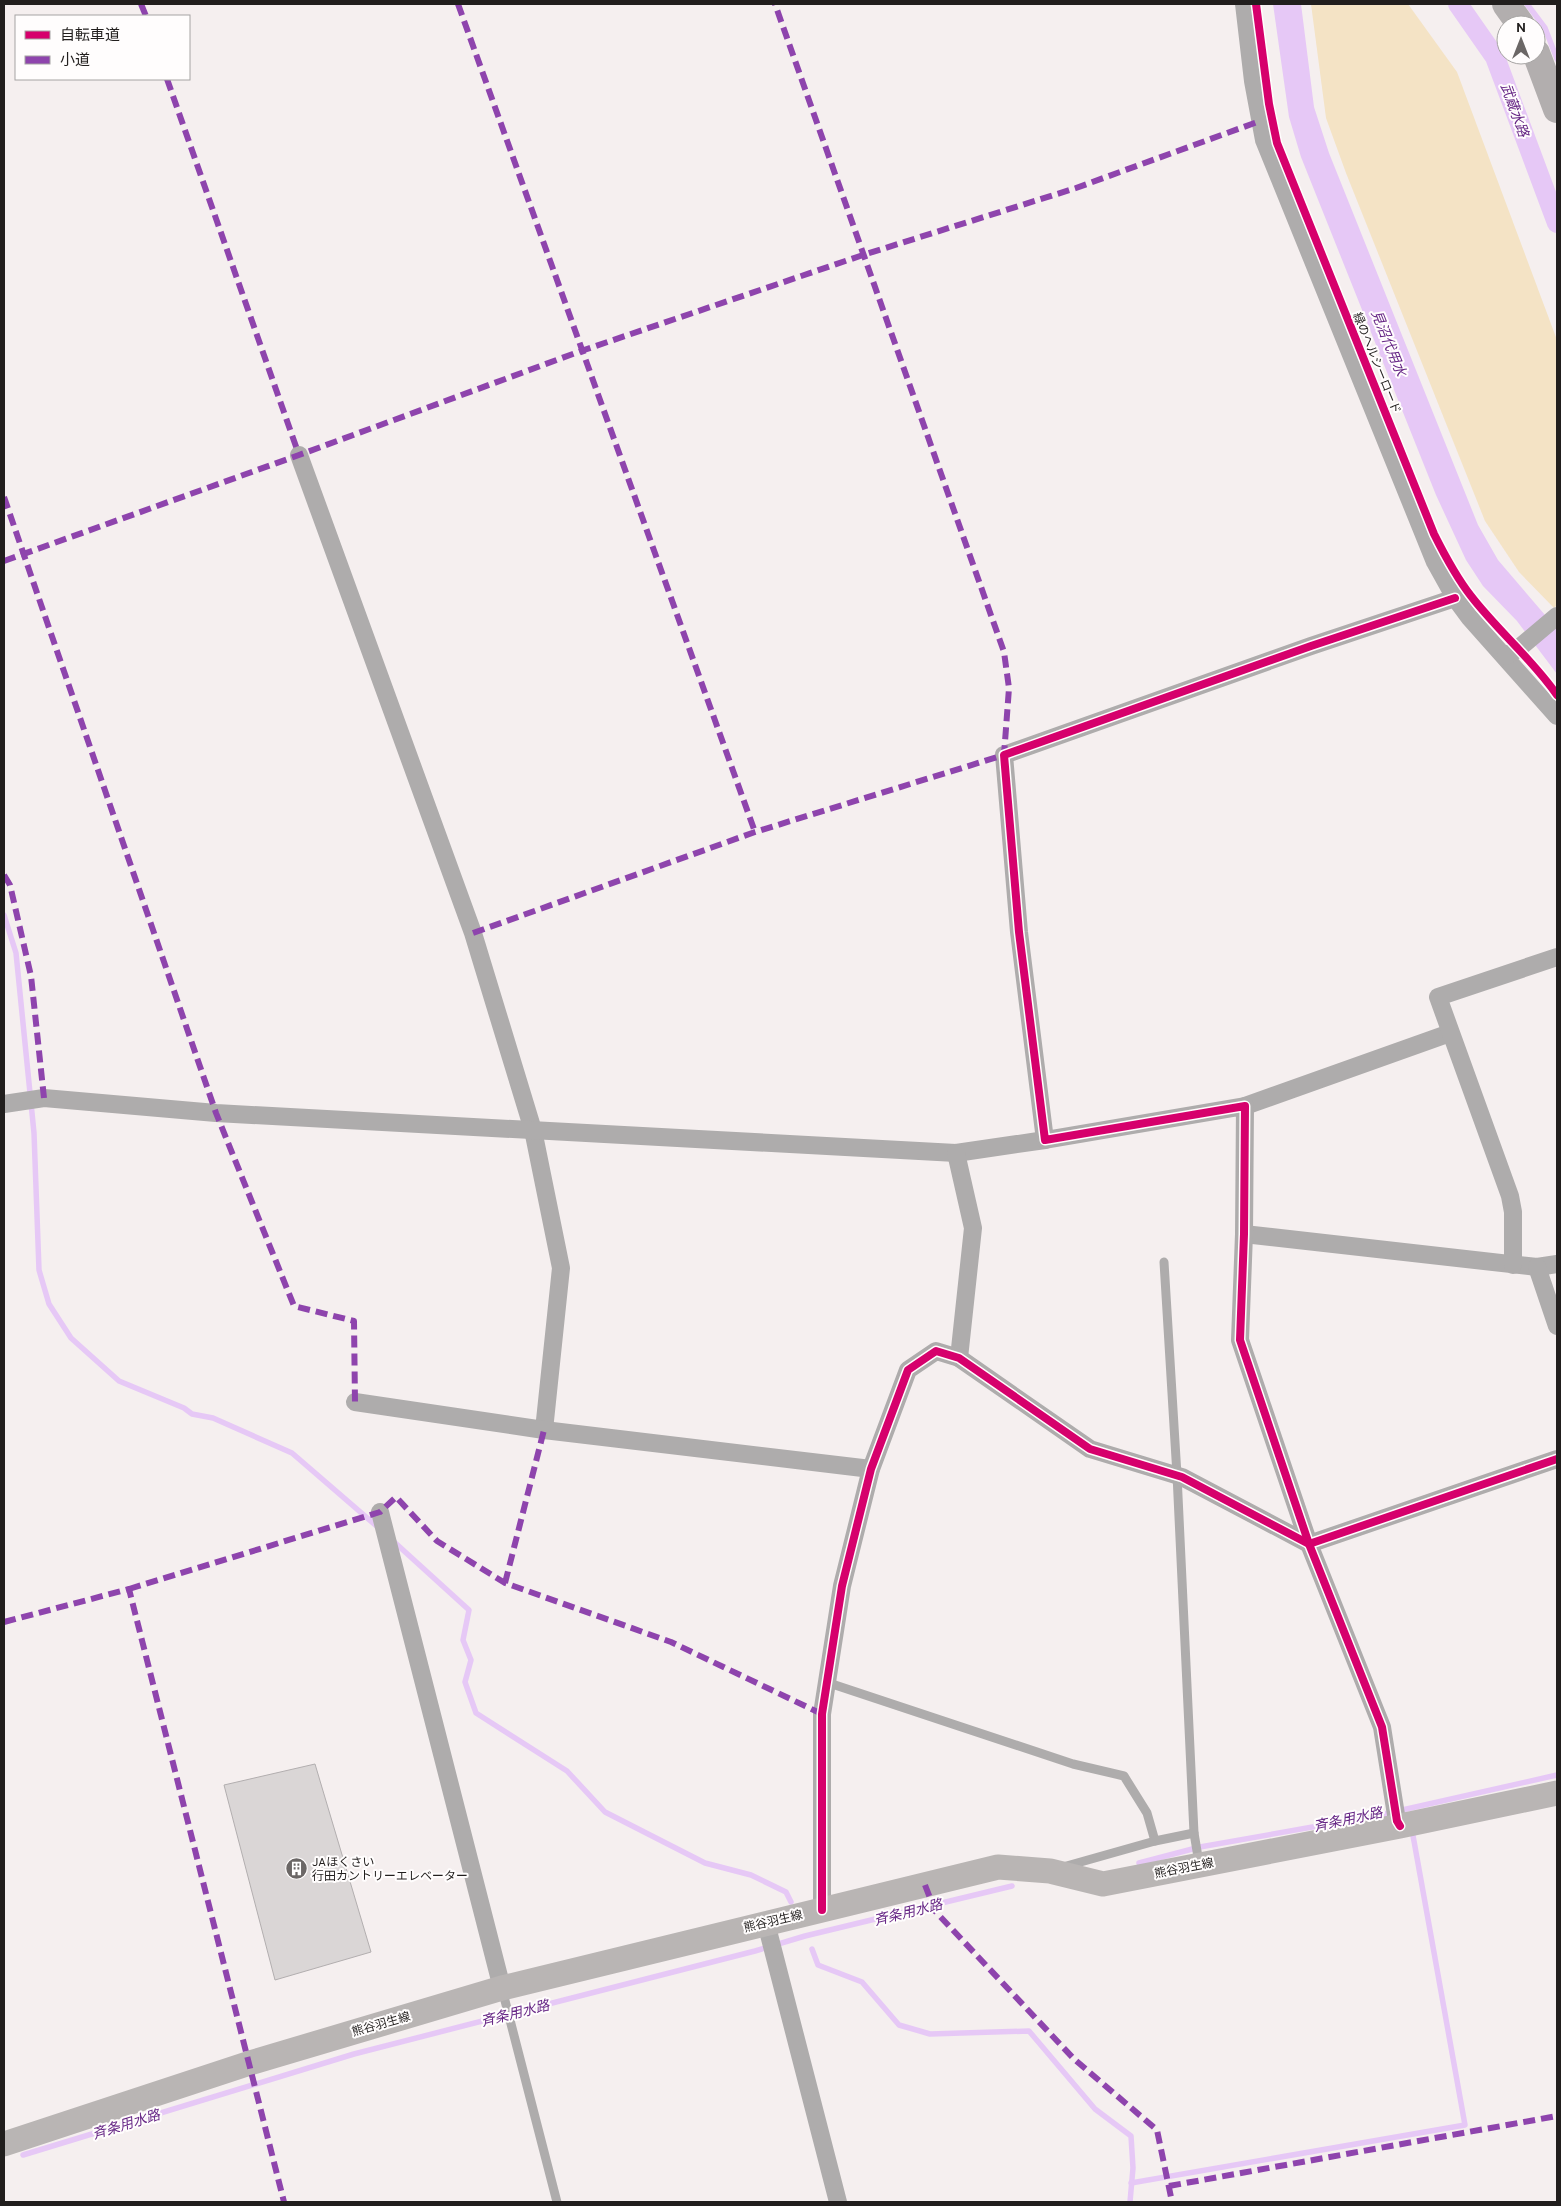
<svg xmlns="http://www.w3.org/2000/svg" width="1561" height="2206" font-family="Overpass,'Noto Sans JP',sans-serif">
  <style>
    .green { fill: #f4e3c5 }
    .water { fill: #e6c8f6 }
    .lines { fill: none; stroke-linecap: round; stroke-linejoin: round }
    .stream { stroke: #e6c8f6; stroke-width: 5.5 }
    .canal { stroke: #e6c8f6; stroke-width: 20 }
    .building { fill: #dad6d6; stroke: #b2aeaf }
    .service { stroke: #aeacac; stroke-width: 9 }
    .minor { stroke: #aeacac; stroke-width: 18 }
    .secondary { stroke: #b9b5b4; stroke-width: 25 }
    .primary { stroke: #b2aeae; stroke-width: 28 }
    .quiet { stroke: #8e44ad; stroke-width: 6; stroke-dasharray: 12 6; stroke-linecap: butt }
    .cycleway-casing { stroke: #fffdfd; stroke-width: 11 }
    .cycleway { stroke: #d6006c; stroke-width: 8 }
    .labels { text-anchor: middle; stroke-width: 4; stroke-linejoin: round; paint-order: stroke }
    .street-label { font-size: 12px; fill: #211e1d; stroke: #fffdfd }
    .poi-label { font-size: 12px; fill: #211e1d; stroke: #fffdfd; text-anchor: start }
    .water-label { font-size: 14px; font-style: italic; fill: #672786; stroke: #fffdfd }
  </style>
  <rect width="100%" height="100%" fill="#f5efef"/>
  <path class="green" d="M 1311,4 L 1408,4 L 1457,72 L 1557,340 L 1557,605 L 1554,608 L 1519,572 L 1485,521 L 1346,173 L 1326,118 Z"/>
  <path class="water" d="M 1273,4 L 1301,4 L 1314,107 L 1329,153 L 1478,525 L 1498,560 L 1557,629 L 1557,674 L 1517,621 L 1483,586 L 1466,560 L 1436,495 L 1301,157 L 1289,117 Z"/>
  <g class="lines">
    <g class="stream">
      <path d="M 1527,4 L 1545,28 L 1557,59"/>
      <path d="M 4,915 L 16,953 L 34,1133 L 39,1270 L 49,1304 L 71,1338 L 119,1381 L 184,1408 L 192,1414 L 213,1418 L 292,1453 L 380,1529"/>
      <path d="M 392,1540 L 469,1610 L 463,1640 L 471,1660 L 465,1682 L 476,1713 L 567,1771 L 605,1812 L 705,1863 L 751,1875 L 786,1892 L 791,1902"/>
      <path d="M 1139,1863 L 1200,1847 L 1380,1815 L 1557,1775"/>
      <path d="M 812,1949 L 818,1965 L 862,1982 L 899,2025 L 930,2034 L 1029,2031 L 1095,2109 L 1131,2136 L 1133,2168 L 1130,2202"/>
      <path d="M 23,2155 L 354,2054 L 755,1951 L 805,1936 L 1012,1886"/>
      <path d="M 1131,2183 L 1465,2125 L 1412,1830"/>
    </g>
    <path class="canal" d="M 1458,4 L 1495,57 L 1557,223"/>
  </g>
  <path class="building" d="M 315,1764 L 371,1952 L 275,1980 L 224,1785 Z"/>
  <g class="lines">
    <g class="service">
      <path d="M 1164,1262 L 1177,1475 L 1194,1833"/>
      <path d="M 826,1682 L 1073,1764 L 1124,1776 L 1147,1813 L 1155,1841"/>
      <path d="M 1063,1867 L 1155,1841 L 1194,1833 L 1199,1863"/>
      <path d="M 502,1989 L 557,2202"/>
    </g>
    <g class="minor">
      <path d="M 1244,4 L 1253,81 L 1264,140 L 1435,562 L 1455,598 L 1469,617 L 1557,716"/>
      <path d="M 299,455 L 473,933 L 533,1130 L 561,1268 L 544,1430"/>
      <path d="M 1506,656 L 1519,648 L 1557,616"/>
      <path d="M 4,1104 L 44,1098 L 216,1113 L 956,1153 L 1045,1140"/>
      <path d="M 1245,1106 L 1450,1033"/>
      <path d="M 956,1153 L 973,1228 L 959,1358"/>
      <path d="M 1244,1234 L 1537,1267 L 1557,1264"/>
      <path d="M 1513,1265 L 1513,1212 L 1510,1196 L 1438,997 L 1557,957"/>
      <path d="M 1537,1267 L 1557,1326"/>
      <path d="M 355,1402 L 544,1430 L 871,1469"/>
      <path d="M 380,1512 L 502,1988"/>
      <path d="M 1400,1826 L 1397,1821 L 1382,1727 L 1309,1544 L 1240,1340 L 1244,1234 L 1245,1106 L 1045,1140 L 1019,932 L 1004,755 L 1311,646 L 1455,598"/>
      <path d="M 822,1910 L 822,1714 L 842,1586 L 871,1469 L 908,1370 L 936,1351 L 959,1358 L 1090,1449 L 1182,1477 L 1309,1544 L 1557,1459"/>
      <path d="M 766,1923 L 838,2202"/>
    </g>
    <path class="secondary" d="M 4,2144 L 250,2063 L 502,1988 L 998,1867 L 1050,1871 L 1103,1884 L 1400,1826 L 1557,1793"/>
    <g class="primary">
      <path d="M 1506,4 L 1521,25"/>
      <path d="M 1536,53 L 1557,109"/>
    </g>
    <g class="quiet">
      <path d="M 141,4 L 146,16"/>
      <path d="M 458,4 L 755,832"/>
      <path d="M 167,79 L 299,455"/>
      <path d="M 4,497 L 216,1113 L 294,1306 L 354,1321 L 355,1402"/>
      <path d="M 4,561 L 299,455 L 581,351 L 863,255 L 1076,188 L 1260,121"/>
      <path d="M 4,875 L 10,885 L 31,976 L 44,1098"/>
      <path d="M 473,933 L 755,832 L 1004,755 L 1009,688 L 1004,652 L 775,4"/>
      <path d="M 505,1583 L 544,1430"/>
      <path d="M 129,1589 L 380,1512 L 396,1497 L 437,1541 L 505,1583 L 671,1642 L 822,1714"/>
      <path d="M 4,1622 L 129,1589 L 284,2202"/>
      <path d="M 925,1885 L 935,1911 L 1074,2059 L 1157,2130 L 1172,2202"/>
      <path d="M 1169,2186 L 1557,2116"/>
    </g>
    <defs>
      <g id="cycleway">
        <path d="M 1256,4 L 1269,104 L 1277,143 L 1434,534 C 1445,556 1456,577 1471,596 C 1498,631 1532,659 1557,695"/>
        <path d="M 1400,1826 L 1397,1821 L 1382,1727 L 1309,1544 L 1240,1340 L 1244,1234 L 1245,1106 L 1045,1140 L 1019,932 L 1004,755 L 1311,646 L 1455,598"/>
        <path d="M 822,1910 L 822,1714 L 842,1586 L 871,1469 L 908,1370 L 936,1351 L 959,1358 L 1090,1449 L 1182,1477 L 1309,1544 L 1557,1459"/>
      </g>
    </defs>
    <use href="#cycleway" class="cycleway-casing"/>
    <use href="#cycleway" class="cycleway"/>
  </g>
  <defs>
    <symbol id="building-disc" viewBox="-11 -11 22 22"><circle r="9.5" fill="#6b6766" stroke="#fffdfd"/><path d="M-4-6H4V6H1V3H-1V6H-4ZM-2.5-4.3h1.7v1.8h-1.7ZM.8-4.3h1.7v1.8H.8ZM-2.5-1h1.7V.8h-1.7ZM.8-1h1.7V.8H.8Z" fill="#fff"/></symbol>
  </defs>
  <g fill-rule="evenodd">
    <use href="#building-disc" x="284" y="1856" width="25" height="25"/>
  </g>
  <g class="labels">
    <g class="street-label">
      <text transform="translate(1377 363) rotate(68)" y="4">緑のヘルシーロード</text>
      <text transform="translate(1184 1868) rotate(-11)" y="4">熊谷羽生線</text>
      <text transform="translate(773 1921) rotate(-13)" y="4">熊谷羽生線</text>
      <text transform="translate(381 2024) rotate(-16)" y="4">熊谷羽生線</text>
    </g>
    <g class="poi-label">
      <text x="312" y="1866">JAほくさい<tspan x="312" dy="14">行田カントリーエレベーター</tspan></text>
    </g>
    <g class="water-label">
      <text transform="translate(1515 110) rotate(70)" y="5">武蔵水路</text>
      <text transform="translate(1389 343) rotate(68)" y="5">見沼代用水</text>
      <text transform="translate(1348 1819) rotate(-12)" y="5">斉条用水路</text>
      <text transform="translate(908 1912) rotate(-14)" y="5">斉条用水路</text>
      <text transform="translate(515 2013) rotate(-14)" y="5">斉条用水路</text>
      <text transform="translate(126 2124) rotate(-17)" y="5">斉条用水路</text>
    </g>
  </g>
  <rect width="1561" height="2206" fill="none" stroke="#211e1d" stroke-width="10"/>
  <rect x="15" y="15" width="175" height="65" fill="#fffdfd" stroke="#a6a4a3"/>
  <rect x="25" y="31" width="25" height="8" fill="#d6006c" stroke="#a6a4a3"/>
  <text x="60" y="40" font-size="15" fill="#211e1d">自転車道</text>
  <rect x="25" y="56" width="25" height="8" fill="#8e44ad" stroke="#a6a4a3"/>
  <text x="60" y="65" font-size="15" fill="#211e1d">小道</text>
  <g transform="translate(1521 40)"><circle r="24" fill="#fffdfd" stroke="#a6a4a3"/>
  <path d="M0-4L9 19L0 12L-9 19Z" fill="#6b6766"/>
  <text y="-8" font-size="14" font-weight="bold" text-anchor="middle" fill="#211e1d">N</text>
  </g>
</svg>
